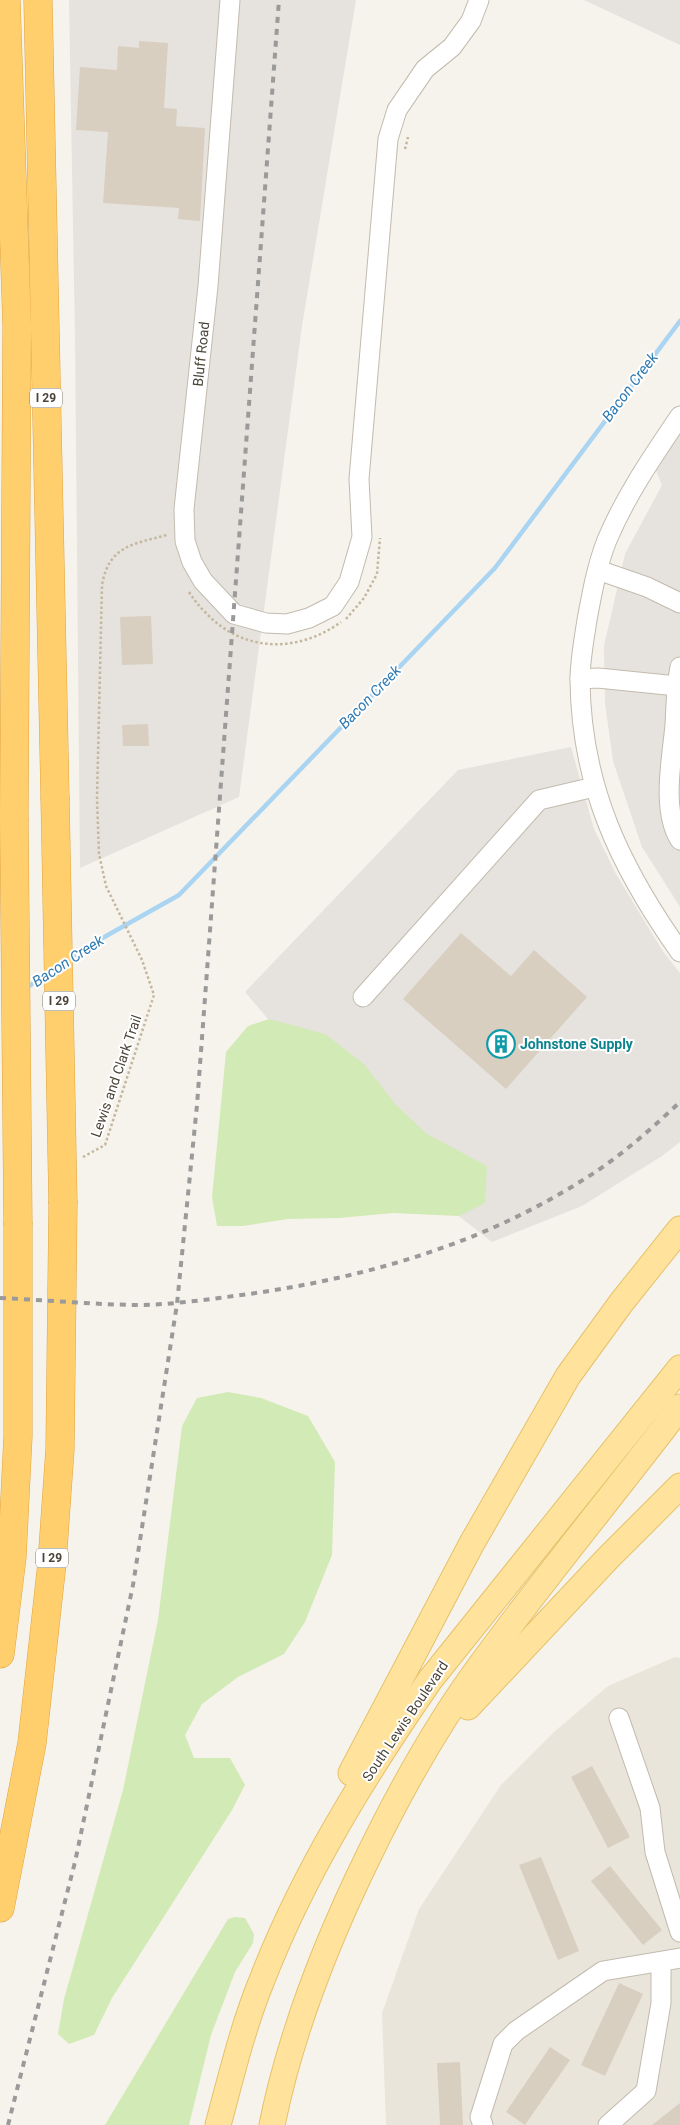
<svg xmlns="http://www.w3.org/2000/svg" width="680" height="2125" font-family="Roboto,sans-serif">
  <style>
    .residential { fill: #eae5da }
    .industrial { fill: #e6e2dd }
    .green { fill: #d2eab5 }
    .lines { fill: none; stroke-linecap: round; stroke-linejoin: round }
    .stream { stroke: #a9d4f2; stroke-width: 4.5 }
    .building { fill: #d8cfc1 }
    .minor-casing { stroke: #c2bbae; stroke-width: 21 }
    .major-casing { stroke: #e6c16a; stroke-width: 27 }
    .highway-casing { stroke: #e0a43c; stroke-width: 29 }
    .path { stroke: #c4b79f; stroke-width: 2.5; stroke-dasharray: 2.5 2.5; stroke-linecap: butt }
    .minor { stroke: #fff; stroke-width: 19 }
    .major { stroke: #ffe39c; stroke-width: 25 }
    .highway { stroke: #ffcf6e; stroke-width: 28 }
    .rail { stroke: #9a9a9a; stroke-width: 4; stroke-dasharray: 6 6; stroke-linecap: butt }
    .highway-bridge-casing { stroke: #e0a43c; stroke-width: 29; stroke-linecap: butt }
    .highway-bridge { stroke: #ffcf6e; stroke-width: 28 }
    .labels { text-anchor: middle; stroke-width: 4; stroke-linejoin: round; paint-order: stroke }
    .shield { fill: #fff; stroke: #817c74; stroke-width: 1 }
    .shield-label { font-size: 12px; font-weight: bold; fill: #4b4439 }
    .street-label { font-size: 14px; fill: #4b4439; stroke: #fff }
    .culture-label { font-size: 14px; font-weight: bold; fill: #0d838f; stroke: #fff; text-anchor: start }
    .water-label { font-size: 15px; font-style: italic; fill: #2e7ab2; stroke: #fff }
  </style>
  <rect width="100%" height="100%" fill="#f6f3ec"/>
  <path class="residential" d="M 675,1657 L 680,1658 L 680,2125 L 386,2125 L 382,2013 L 419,1909 L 501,1785 L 554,1732 L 608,1686 Z"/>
  <g class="industrial">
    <path d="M 69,0 L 356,0 L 302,326 L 239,797 L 80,868 L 75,338 Z"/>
    <path d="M 584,0 L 680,0 L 680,45 Z"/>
    <path d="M 680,429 L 680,907 L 642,847 L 613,761 L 605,703 L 604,646 L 625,554 L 662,485 L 654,466 Z"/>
    <path d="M 571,747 L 594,829 L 616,874 L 662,950 L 680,973 L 680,1142 L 662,1156 L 582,1206 L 492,1242 L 391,1163 L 245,992 L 458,770 Z"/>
  </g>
  <g class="green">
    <path d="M 269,1019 L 325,1034 L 364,1064 L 396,1105 L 427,1134 L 487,1166 L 485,1203 L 459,1216 L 393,1213 L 339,1218 L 288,1219 L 243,1226 L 217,1226 L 212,1197 L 226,1052 L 248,1026 Z"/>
    <path d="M 228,1392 L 261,1398 L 308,1416 L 335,1462 L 332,1555 L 305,1622 L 284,1654 L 238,1677 L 202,1704 L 185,1735 L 194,1758 L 230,1758 L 245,1785 L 232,1810 L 112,1998 L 94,2035 L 69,2044 L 58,2034 L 64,1999 L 123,1790 L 158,1620 L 182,1426 L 197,1398 Z"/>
    <path d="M 235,1917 L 245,1918 L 254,1934 L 253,1943 L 235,1972 L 211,2035 L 189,2125 L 105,2125 L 228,1919 Z"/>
  </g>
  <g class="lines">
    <g class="stream">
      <path d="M 69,959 L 99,940 L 179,895 L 495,568 L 680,321"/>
      <path d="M 25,989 L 49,972"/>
    </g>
  </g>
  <g class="building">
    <path d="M 139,41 L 168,43 L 164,108 L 177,109 L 176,126 L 205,128 L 200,221 L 178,219 L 179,208 L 103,203 L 108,132 L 76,130 L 80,67 L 117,70 L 118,46 L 139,48 Z"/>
    <path d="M 151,616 L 153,664 L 122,665 L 120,617 Z"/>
    <path d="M 148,724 L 149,746 L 123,746 L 122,725 Z"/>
    <path d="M 461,933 L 511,976 L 534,950 L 587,997 L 506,1089 L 403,999 Z"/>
    <path d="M 592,1766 L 630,1837 L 608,1848 L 571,1777 Z"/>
    <path d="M 541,1857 L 579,1951 L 558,1960 L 519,1865 Z"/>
    <path d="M 610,1866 L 662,1930 L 643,1945 L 591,1881 Z"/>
    <path d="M 619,1983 L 643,1994 L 605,2076 L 581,2065 Z"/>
    <path d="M 550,2047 L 570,2060 L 525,2125 L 506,2112 Z"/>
    <path d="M 460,2062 L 463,2125 L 440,2125 L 437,2063 Z"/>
    <path d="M 680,2103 L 680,2125 L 652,2125 Z"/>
  </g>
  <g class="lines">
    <defs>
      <g id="minor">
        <path d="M 230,0 L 208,286 L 184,509 L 185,541 L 192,562 L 203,581 L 234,614 L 266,623 L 287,624 L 309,618 L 333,606 L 349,582 L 362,537 L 359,479 L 388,139 L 397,110 L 425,69 L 452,47 L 471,21 L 479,0"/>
        <path d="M 680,416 C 653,456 626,495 607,540 C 597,565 592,593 587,620 C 584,640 580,660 580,680 C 581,786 620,867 680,952"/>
        <path d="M 598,570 L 647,587 L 680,603"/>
        <path d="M 680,667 C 676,687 676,706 675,725 C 672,758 661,810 680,840"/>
        <path d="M 580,679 L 598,678 L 677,686"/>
        <path d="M 363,997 L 539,800 L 594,787"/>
        <path d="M 619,1718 L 650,1808 L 655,1852 L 680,1932"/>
        <path d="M 483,2125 L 480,2117 L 503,2044 L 516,2031 L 603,1971 L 680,1958"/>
        <path d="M 608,2125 L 646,2091 L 661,2003 L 661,1962"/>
      </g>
      <g id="major">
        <path d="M 468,1707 L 608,1558 L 680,1486"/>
        <path d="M 351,1773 L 472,1543 L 568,1376 L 621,1303 L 680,1229"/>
        <path d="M 218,2125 C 231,2077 243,2026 262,1980 C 303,1874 365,1774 430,1680 L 680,1368"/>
        <path d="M 272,2125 C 291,2031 326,1943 368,1857 C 400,1791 436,1726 480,1666 C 544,1578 614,1494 680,1407"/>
      </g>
      <g id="highway">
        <path d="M 6,0 L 17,326 L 14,818"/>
        <path d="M 38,0 L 55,797"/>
        <path d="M 0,1654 L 12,1557 L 18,1436 L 18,1225"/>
        <path d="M 0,1908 L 32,1743 L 52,1563 L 60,1449 L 63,1204"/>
      </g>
    </defs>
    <use href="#minor" class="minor-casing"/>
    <use href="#major" class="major-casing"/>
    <use href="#highway" class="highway-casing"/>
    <g class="path">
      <path d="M 405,149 L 408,137"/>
      <path d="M 189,592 C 194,600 199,606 206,613 C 244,653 298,653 341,622"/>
      <path d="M 346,619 L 364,598 L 377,574 L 380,538"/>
      <path d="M 83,1157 L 105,1145 L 154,995 L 142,960 L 106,886 L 99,854 L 97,799 L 102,585 C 109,545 134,544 167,535"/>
    </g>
    <use href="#minor" class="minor"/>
    <use href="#major" class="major"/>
    <use href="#highway" class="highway"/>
    <g class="rail">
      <path d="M 0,1298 C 48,1300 96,1305 144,1305 C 174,1304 204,1300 234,1296 C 358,1280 480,1246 586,1178 C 620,1157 651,1129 680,1102"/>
      <path d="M 8,2125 L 75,1862 L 133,1585 L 177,1304 L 197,1105 L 207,971 L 279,0"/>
    </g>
    <defs>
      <g id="highway-bridge">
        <path d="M 55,797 L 63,1204"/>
        <path d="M 14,818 L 18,1225"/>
      </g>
    </defs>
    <use href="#highway-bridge" class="highway-bridge-casing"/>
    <use href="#highway-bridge" class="highway-bridge"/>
  </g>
  <defs>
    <symbol id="building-ring" viewBox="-11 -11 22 22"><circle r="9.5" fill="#fff" stroke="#0f9aa8" stroke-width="1.5"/><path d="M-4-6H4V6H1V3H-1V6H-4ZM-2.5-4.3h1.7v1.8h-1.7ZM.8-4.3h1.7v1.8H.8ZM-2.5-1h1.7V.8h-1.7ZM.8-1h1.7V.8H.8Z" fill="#0f9aa8"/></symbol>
  </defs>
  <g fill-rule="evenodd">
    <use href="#building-ring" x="485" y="1028" width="32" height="32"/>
  </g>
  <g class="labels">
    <g class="shield">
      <rect x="30" y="388.5" width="32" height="19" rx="4"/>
      <rect x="43" y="991.5" width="32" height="19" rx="4"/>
      <rect x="36" y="1548.5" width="32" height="19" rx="4"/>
    </g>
    <g class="shield-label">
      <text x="46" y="402">I 29</text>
      <text x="59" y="1005">I 29</text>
      <text x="52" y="1562">I 29</text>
    </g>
    <g class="street-label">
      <text transform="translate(201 354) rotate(-84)" y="5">Bluff Road</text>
      <text transform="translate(116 1076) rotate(-71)" y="5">Lewis and Clark Trail</text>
      <text transform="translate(405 1721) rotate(-56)" y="5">South Lewis Boulevard</text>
    </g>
    <g class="culture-label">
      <text x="520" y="1049">Johnstone Supply</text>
    </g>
    <g class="water-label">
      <text transform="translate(630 387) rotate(-53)" y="5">Bacon Creek</text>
      <text transform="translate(370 697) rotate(-46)" y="5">Bacon Creek</text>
      <text transform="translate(68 961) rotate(-33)" y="5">Bacon Creek</text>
    </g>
  </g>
</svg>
